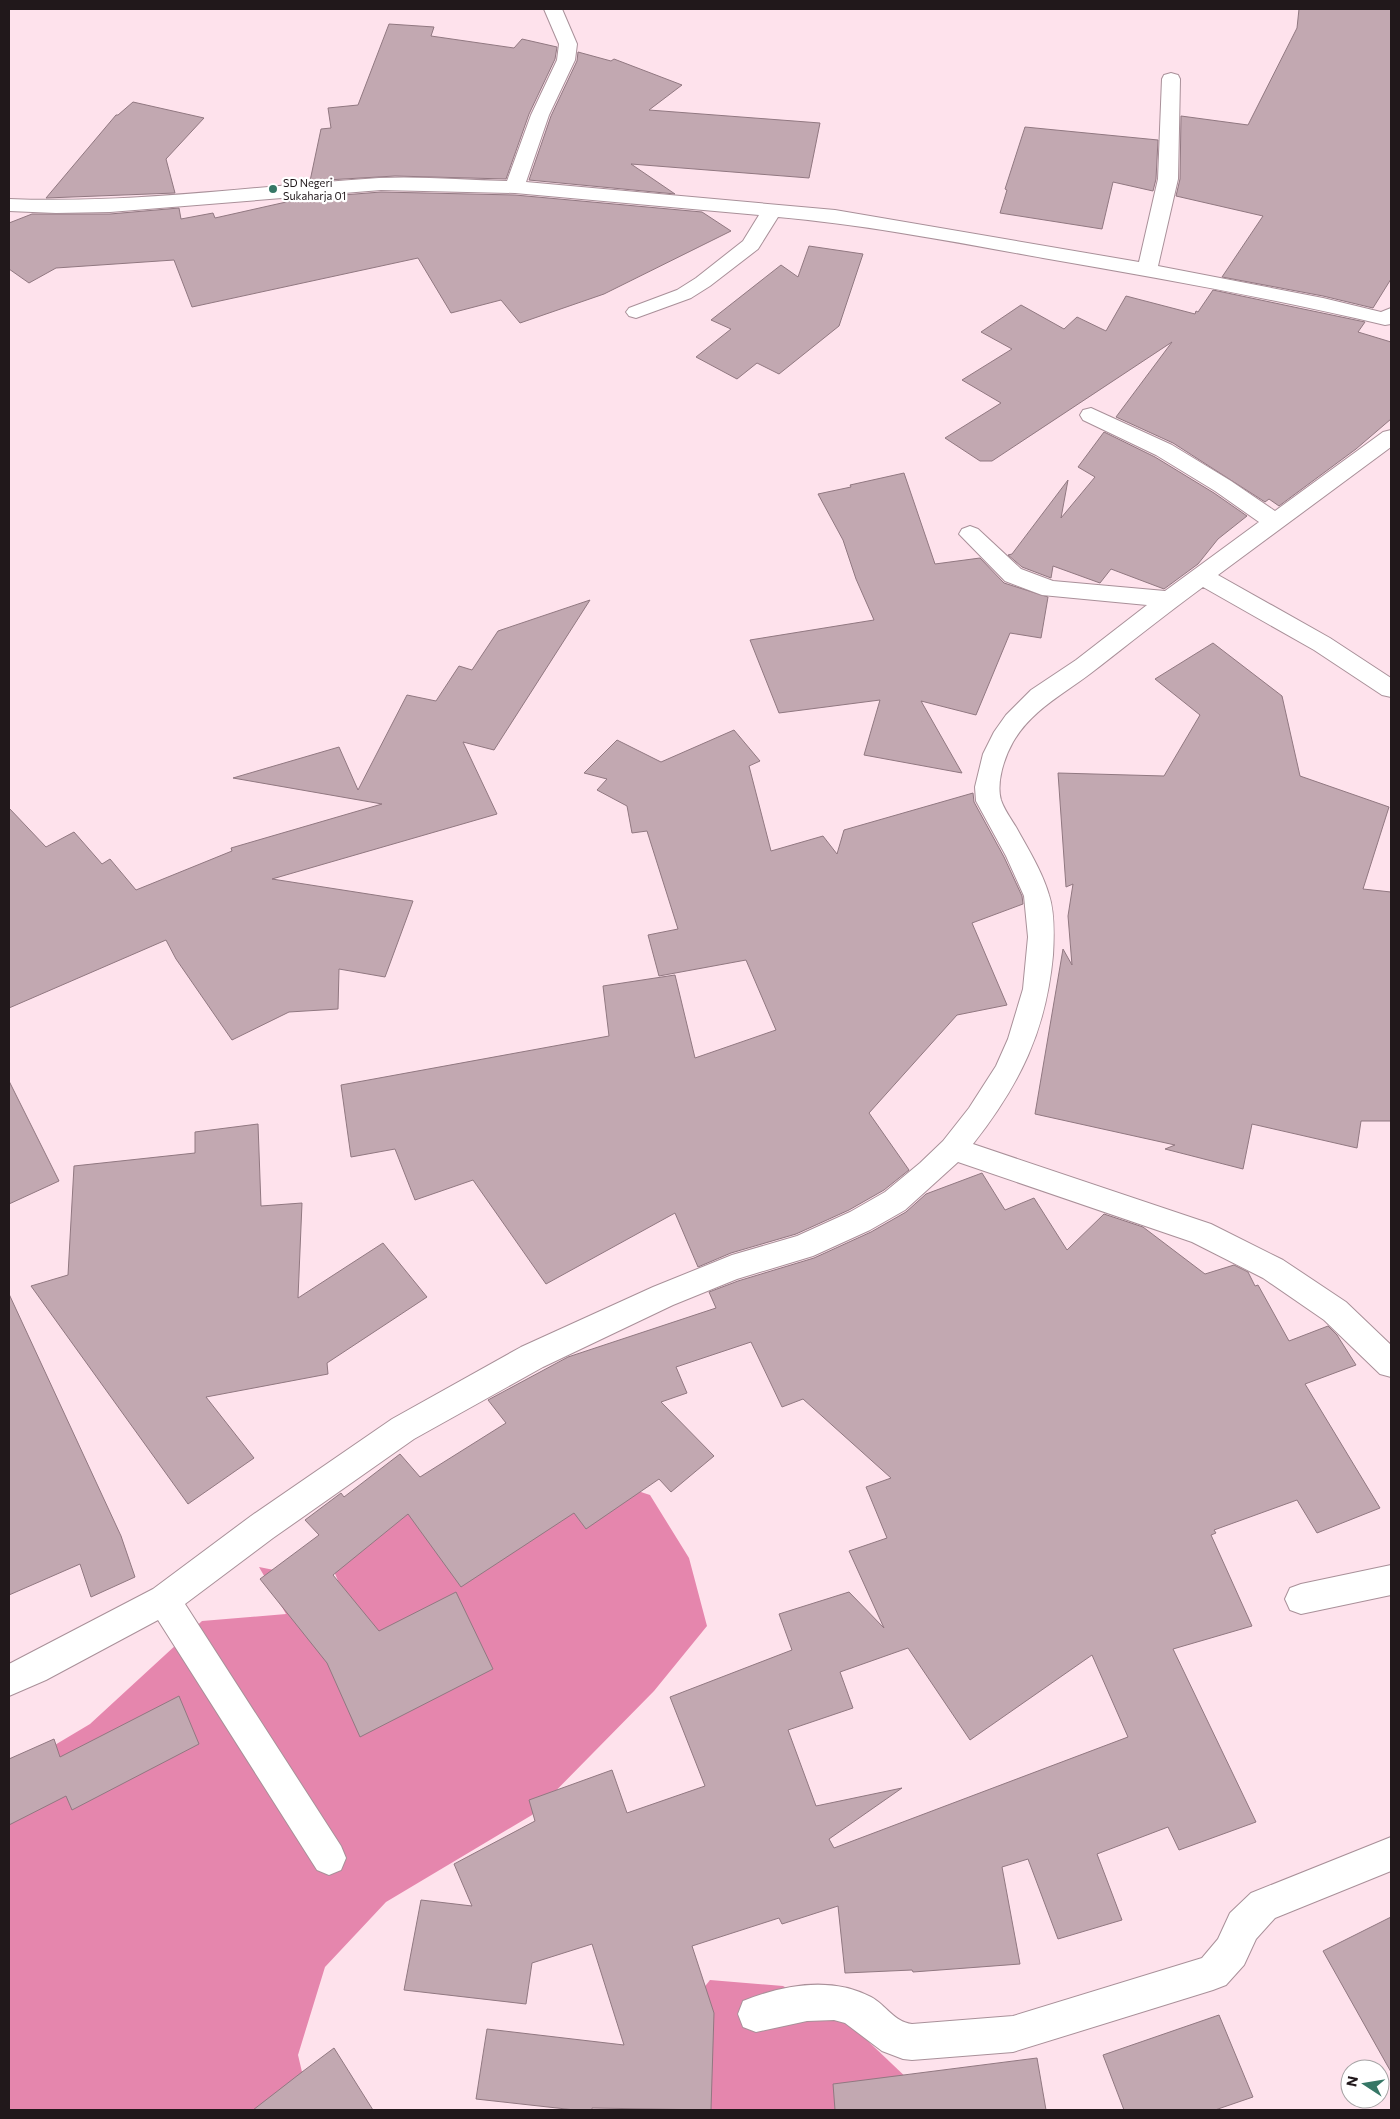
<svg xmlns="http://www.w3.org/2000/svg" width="1400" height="2119" font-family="Commissioner,sans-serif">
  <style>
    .forest { fill: #e586ad }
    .building { fill: #c2a8b1; stroke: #917881; fill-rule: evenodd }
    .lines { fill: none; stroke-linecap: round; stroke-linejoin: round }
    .minor-casing { stroke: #a99099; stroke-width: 2 }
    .minor { fill: #fff; fill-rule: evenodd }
    .poi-dot { fill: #367766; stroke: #fff; stroke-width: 2 }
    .labels { text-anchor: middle; stroke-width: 4.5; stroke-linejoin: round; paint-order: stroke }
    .far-poi-label { font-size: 11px; fill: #21181b; stroke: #fff; text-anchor: start }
  </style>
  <rect width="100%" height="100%" fill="#fee2ec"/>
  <g class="forest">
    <path d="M 589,1475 L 650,1495 L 689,1558 L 707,1626 L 654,1691 L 532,1815 L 386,1902 L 325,1967 L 298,2055 L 311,2110 L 9,2110 L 9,1776 L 23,1764 L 90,1724 L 202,1621 L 286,1614 L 259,1567 L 339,1583 L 318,1534 L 322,1531 L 525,1486 Z"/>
    <path d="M 710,1980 L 783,1986 L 852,2026 L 910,2081 L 914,2110 L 668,2110 L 659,2044 Z"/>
  </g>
  <g class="building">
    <path d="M 1299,9 L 1391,9 L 1391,279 L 1373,308 L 1323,296 L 1222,277 L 1263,216 L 1176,196 L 1180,179 L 1181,116 L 1248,125 L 1297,28 Z"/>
    <path d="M 389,24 L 434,27 L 431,36 L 514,48 L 522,39 L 557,47 L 555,59 L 529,114 L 506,179 L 395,176 L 310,181 L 321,129 L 331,128 L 328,108 L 358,105 Z"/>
    <path d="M 578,52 L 611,61 L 614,59 L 682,85 L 649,110 L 820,123 L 809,178 L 631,164 L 675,194 L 529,180 L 551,116 L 577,61 Z"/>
    <path d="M 133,102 L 204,118 L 166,159 L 175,193 L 46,198 L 116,115 L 118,115 Z"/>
    <path d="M 1025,127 L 1158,140 L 1156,179 L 1153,191 L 1113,182 L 1102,229 L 1000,213 L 1007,190 L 1005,189 Z"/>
    <path d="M 381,192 L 515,195 L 702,212 L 731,231 L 604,294 L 520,323 L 501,300 L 451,313 L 418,258 L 192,307 L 174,260 L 56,268 L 29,283 L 9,269 L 9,223 L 32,214 L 110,214 L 179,208 L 181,219 L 213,213 L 215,218 L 304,198 Z"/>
    <path d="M 809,246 L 863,254 L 839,326 L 779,374 L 757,363 L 737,379 L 696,357 L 731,329 L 711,320 L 781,265 L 798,277 Z"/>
    <path d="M 1213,290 L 1365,322 L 1358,332 L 1391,342 L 1391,419 L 1356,449 L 1279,506 L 1269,499 L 1265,502 L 1173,443 L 1116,417 L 1172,342 L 992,461 L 980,461 L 945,438 L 1001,403 L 962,380 L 1012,349 L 981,332 L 1021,305 L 1064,329 L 1077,317 L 1106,331 L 1126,296 L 1195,314 L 1196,311 L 1198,312 Z"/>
    <path d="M 1104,432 L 1155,457 L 1214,493 L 1247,516 L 1218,539 L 1198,564 L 1164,589 L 1111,569 L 1100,583 L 1053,566 L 1051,578 L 1022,567 L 1008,555 L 1012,554 L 1068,480 L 1061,518 L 1095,477 L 1078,467 Z"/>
    <path d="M 904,473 L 935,564 L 980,558 L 1004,583 L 1048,597 L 1041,638 L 1010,633 L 976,715 L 921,701 L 962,773 L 864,755 L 880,700 L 779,713 L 750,640 L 874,620 L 856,579 L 843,540 L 818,494 L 851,487 L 850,485 Z"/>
    <path d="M 590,600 L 494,750 L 463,742 L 497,814 L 272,879 L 413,901 L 385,977 L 339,969 L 338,1009 L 289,1012 L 232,1040 L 176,959 L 166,940 L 9,1008 L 9,808 L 46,847 L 74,832 L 102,864 L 110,859 L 136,890 L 232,851 L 231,848 L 382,804 L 233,778 L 339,747 L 358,790 L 407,695 L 436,701 L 459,666 L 472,670 L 498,631 Z"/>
    <path d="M 1213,643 L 1282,696 L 1300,776 L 1389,807 L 1363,889 L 1391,892 L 1391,1121 L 1361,1121 L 1357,1148 L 1252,1124 L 1243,1169 L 1165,1149 L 1175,1145 L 1035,1114 L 1063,949 L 1072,965 L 1068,916 L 1073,884 L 1066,887 L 1058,773 L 1164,776 L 1200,715 L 1155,679 Z"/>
    <path d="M 734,730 L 760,761 L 749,766 L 771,851 L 823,836 L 837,854 L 844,830 L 973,793 L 974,802 L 1004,857 L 1022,896 L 1023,904 L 972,923 L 1007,1005 L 957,1015 L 869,1113 L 909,1170 L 884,1190 L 849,1210 L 796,1234 L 731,1253 L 698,1267 L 675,1213 L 546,1284 L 473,1180 L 415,1200 L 395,1149 L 351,1157 L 341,1085 L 609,1036 L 603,986 L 675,975 L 695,1058 L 776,1030 L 746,960 L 659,976 L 648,935 L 678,929 L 647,831 L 632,833 L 627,806 L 597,790 L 607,779 L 584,773 L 617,740 L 661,762 Z"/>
    <path d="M 9,1081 L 59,1181 L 9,1204 Z"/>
    <path d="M 258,1124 L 261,1206 L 302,1203 L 298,1298 L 383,1243 L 427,1297 L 327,1363 L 328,1374 L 206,1397 L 254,1458 L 188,1504 L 31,1286 L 68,1275 L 74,1166 L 195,1153 L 195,1132 Z"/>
    <path d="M 982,1173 L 1005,1210 L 1034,1198 L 1067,1250 L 1104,1214 L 1143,1227 L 1205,1274 L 1234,1265 L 1248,1272 L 1255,1286 L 1258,1285 L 1289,1341 L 1328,1326 L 1337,1335 L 1356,1365 L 1305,1384 L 1380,1508 L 1317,1533 L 1297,1500 L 1214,1530 L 1216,1533 L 1211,1535 L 1252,1626 L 1173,1649 L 1256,1822 L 1179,1850 L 1168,1827 L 1097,1854 L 1122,1920 L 1058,1939 L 1028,1859 L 1002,1867 L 1020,1964 L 913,1972 L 912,1970 L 845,1973 L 838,1906 L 782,1924 L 779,1918 L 692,1946 L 714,2013 L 711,2110 L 592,2108 L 592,2110 L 575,2110 L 476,2099 L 487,2029 L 624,2045 L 592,1944 L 532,1963 L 526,2004 L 404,1990 L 421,1900 L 472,1906 L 454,1864 L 535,1821 L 529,1800 L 612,1770 L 627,1813 L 705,1786 L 670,1697 L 792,1650 L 779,1614 L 849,1592 L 884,1628 L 849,1551 L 887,1538 L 866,1487 L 891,1478 L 803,1399 L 782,1407 L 751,1342 L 676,1367 L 687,1393 L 661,1402 L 714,1456 L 671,1492 L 659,1479 L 586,1529 L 574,1513 L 461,1587 L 408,1514 L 333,1575 L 379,1631 L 456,1592 L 493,1669 L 360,1737 L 327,1663 L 260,1579 L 319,1535 L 305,1520 L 341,1493 L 344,1497 L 400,1454 L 420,1477 L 506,1423 L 488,1400 L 568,1357 L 716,1308 L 709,1292 L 738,1281 L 814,1258 L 871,1232 L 906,1212 L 926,1194 ZM 908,1648 L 970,1740 L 1092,1655 L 1128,1737 L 834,1848 L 829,1839 L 902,1788 L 816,1806 L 788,1730 L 853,1708 L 840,1672 Z"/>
    <path d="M 9,1294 L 121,1536 L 135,1577 L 91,1597 L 80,1564 L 9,1595 Z"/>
    <path d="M 179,1696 L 199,1744 L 72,1810 L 66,1796 L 9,1825 L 9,1759 L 54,1739 L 60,1757 Z"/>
    <path d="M 1391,1917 L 1391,2072 L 1323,1951 Z"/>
    <path d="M 1219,2015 L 1253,2097 L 1215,2110 L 1124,2110 L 1103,2055 Z"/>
    <path d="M 334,2048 L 373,2110 L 253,2110 L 302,2072 Z"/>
    <path d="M 1037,2058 L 1046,2110 L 835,2110 L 833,2084 Z"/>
  </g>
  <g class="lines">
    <defs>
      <g id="minor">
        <path d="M 544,9 L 562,9 L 577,44 L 575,60 L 549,115 L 526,182 L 835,210 L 1139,262 L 1158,179 L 1162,79 L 1164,75 L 1171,73 L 1178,75 L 1180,79 L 1178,179 L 1158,266 L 1323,298 L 1381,312 L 1391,308 L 1391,324 L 1385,325 C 1272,298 1158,278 1043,258 C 955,242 867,225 778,217 L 758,249 L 710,286 L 691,298 L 636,318 L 629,316 L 626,312 L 629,308 L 677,290 L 696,278 L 743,241 L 759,215 L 515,193 L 381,190 L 110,212 L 56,213 L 9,211 L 9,199 C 133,204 255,186 379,178 C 421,176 465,180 507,181 L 531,115 L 557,60 L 559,44 Z"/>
        <path d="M 1091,408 L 1172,445 L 1231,481 L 1275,511 L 1383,432 L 1391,430 L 1391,447 L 1218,575 L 1330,638 L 1391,678 L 1391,697 L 1382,695 L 1314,650 L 1203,587 C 1166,614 1131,642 1095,670 C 1066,693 1032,709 1013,742 C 1004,758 996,783 1001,800 C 1004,809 1011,819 1016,827 C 1028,849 1042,871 1049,895 C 1055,913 1054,937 1053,955 C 1046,1031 1020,1084 973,1144 L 1211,1224 L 1283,1260 L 1346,1302 L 1391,1345 L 1391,1377 L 1380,1374 L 1324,1320 L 1263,1278 L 1192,1242 L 958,1162 L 905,1210 L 870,1230 L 813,1256 L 737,1279 L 673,1305 L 543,1367 L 414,1439 L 273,1538 L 185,1604 L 341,1846 L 346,1858 L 341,1870 L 329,1875 L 317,1870 L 158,1620 L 46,1680 L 9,1696 L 9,1664 L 153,1589 L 251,1516 L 392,1419 L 521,1347 L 653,1287 L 732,1255 L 797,1236 L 850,1212 L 885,1192 L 920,1163 L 943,1141 L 969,1108 L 996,1066 L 1008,1039 L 1023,989 L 1028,937 L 1024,896 L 1006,856 L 976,801 L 975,787 L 983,754 L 994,732 L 1006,715 L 1031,690 L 1076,660 L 1147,605 L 1042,595 L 1005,581 L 959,534 L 962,529 L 970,526 L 978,529 L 1021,569 L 1053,581 L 1165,591 L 1259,522 L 1215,491 L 1156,455 L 1083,420 L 1080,415 L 1083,410 Z"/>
        <path d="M 1391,1565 L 1391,1595 L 1301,1614 L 1290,1610 L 1285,1599 L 1290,1588 L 1301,1584 Z"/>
        <path d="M 1391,1837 L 1391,1871 L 1275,1918 L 1256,1939 L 1244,1965 L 1226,1985 L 1213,1990 L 1013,2052 L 912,2060 L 903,2059 L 882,2051 L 845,2023 L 834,2020 L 807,2021 L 756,2032 L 743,2027 L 738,2014 L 743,2001 C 783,1985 831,1976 871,1997 C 886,2005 894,2022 912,2024 L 1013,2016 L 1202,1958 L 1218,1939 L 1230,1913 L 1251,1893 Z"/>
      </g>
    </defs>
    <use href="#minor" class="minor-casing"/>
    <use href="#minor" class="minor"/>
  </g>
  <circle class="poi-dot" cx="273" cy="189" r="5"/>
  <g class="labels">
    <g class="far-poi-label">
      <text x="283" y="187">SD Negeri<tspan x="283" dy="13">Sukaharja 01</tspan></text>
    </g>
  </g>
  <rect width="1400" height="2119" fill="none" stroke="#21181b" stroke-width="20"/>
  <g transform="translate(1365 2084) rotate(282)"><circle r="24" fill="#ffffff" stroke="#a6a3a4"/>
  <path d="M0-4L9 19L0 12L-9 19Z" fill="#367766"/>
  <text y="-8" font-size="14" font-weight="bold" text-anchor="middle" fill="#21181b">N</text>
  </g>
</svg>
